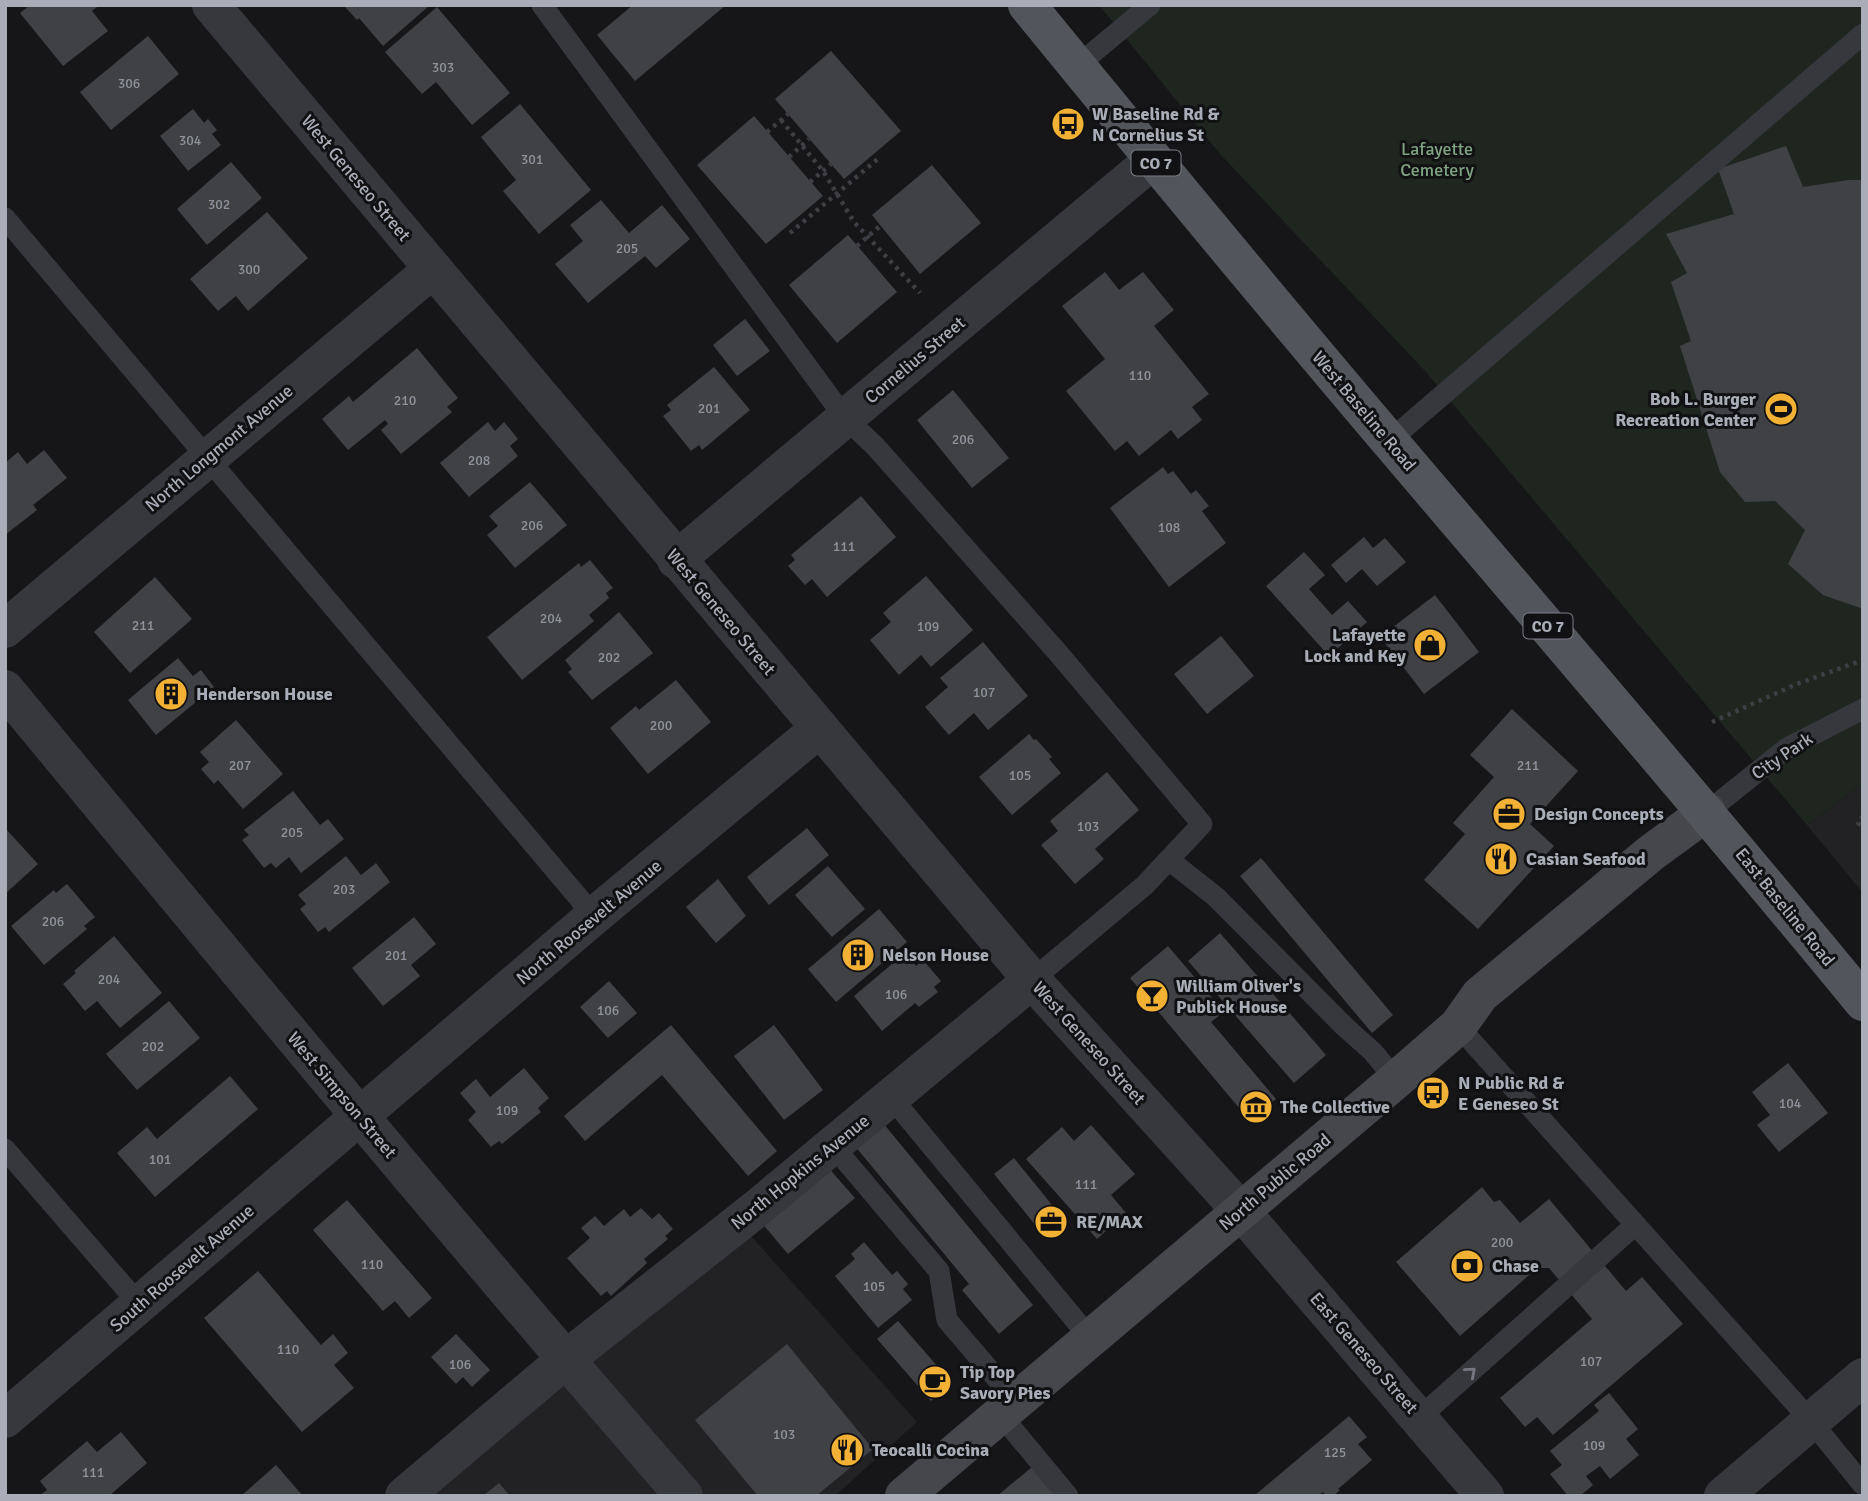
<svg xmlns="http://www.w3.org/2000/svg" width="1868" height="1501" font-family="Signika,sans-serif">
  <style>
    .built { fill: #222225 }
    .green { fill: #1e261f }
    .building { fill: #404145 }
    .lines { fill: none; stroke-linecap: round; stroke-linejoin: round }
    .path { stroke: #3d3f44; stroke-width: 4.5; stroke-dasharray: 3.5 5; stroke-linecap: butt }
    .lane { stroke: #37383d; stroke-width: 21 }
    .street { stroke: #37383d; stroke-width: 38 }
    .secondary { stroke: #45474d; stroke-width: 38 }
    .primary { stroke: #53555c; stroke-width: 38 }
    .oneway { stroke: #757881 }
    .labels { text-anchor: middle; stroke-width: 6; stroke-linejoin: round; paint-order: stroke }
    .number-label { font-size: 14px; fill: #8e929b }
    .shield { fill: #111113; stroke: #7b7e86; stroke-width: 2 }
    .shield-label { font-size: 16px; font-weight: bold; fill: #a8adb8 }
    .poi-label { font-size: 18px; font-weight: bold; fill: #a8adb8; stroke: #111113; text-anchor: start }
    .park-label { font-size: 18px; fill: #7fa381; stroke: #111113 }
    .street-label { font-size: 18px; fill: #a8adb8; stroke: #111113 }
  </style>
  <rect width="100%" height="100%" fill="#161618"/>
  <g class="built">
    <path d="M 1863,784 L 1863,893 L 1807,825 Z"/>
    <path d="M 743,1227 L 917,1422 L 835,1496 L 414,1496 Z"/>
  </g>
  <path class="green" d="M 1099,5 L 1863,5 L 1863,784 L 1807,825 L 1426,372 L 1220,154 Z"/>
  <g class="building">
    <path d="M 30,5 L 95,5 L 97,7 L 92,11 L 108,31 L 63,66 L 20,13 Z"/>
    <path d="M 348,5 L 430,5 L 383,46 L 359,18 L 357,20 L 345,7 Z"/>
    <path d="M 633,5 L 726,5 L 635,81 L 597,35 Z"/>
    <path d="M 437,7 L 510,93 L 472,125 L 436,82 L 422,94 L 385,52 Z"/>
    <path d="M 148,36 L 179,74 L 111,130 L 80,92 Z"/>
    <path d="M 831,51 L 901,131 L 844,179 L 775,99 Z"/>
    <path d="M 520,104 L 591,190 L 539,234 L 503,191 L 516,180 L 481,137 Z"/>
    <path d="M 193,109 L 204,123 L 208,119 L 217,130 L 212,134 L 221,145 L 188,171 L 160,136 Z"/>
    <path d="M 754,116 L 823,196 L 766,244 L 697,165 Z"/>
    <path d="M 1786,146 L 1803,187 L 1848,180 L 1863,180 L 1863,609 L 1823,595 L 1788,564 L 1805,530 L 1775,501 L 1745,502 L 1720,472 L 1680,346 L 1691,341 L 1671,282 L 1687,273 L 1666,234 L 1734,214 L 1718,169 Z"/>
    <path d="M 231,162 L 262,198 L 207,245 L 177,209 Z"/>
    <path d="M 932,165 L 981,223 L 920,274 L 872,215 Z"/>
    <path d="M 601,200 L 629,233 L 662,205 L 690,239 L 656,268 L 645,256 L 588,303 L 555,264 L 583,241 L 570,225 Z"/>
    <path d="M 267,212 L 308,258 L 248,311 L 236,296 L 218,311 L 190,279 Z"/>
    <path d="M 848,235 L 897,292 L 837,343 L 789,285 Z"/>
    <path d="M 1105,272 L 1119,290 L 1143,272 L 1174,310 L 1154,326 L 1209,394 L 1192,407 L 1202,420 L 1178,439 L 1171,430 L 1139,456 L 1127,441 L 1115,451 L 1066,391 L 1105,359 L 1062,306 Z"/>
    <path d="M 745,319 L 770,351 L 737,376 L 713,345 Z"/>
    <path d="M 417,348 L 458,398 L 447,407 L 452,412 L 401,454 L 381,430 L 388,424 L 385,420 L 348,450 L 322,419 L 349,396 L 353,402 Z"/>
    <path d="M 714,367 L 750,410 L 702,450 L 699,445 L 691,451 L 663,416 L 671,410 L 667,405 Z"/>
    <path d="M 953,390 L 1009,458 L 972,488 L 917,420 Z"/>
    <path d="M 488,422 L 495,431 L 504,422 L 518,439 L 510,446 L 518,456 L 469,497 L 440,463 Z"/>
    <path d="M 44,450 L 67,478 L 33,505 L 37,510 L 5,535 L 5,463 L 18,452 L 27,464 Z"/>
    <path d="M 1163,467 L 1168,474 L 1173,471 L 1191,494 L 1196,490 L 1209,506 L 1202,511 L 1226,543 L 1169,587 L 1110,508 Z"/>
    <path d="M 530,482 L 567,525 L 515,568 L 487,535 L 498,526 L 489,516 Z"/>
    <path d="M 861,496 L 896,537 L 827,597 L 812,579 L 805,585 L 788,566 L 795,560 L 791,555 Z"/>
    <path d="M 1364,537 L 1373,548 L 1385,538 L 1406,562 L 1377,586 L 1362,569 L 1346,583 L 1331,565 Z"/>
    <path d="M 1304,552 L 1325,575 L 1309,589 L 1332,615 L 1348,601 L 1367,622 L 1329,656 L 1266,586 Z"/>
    <path d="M 590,560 L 613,588 L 606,593 L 609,598 L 589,615 L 594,621 L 522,680 L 487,637 L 579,563 L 581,567 Z"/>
    <path d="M 926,576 L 973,630 L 931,667 L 921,655 L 899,675 L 870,640 L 891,622 L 883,613 Z"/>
    <path d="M 155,577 L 192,619 L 130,673 L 94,632 Z"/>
    <path d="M 1435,595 L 1479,652 L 1424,694 L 1380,637 Z"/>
    <path d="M 619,612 L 653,653 L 592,700 L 568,672 L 572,669 L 565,660 Z"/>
    <path d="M 1221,636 L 1254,676 L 1207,714 L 1174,674 Z"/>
    <path d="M 983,642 L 1028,696 L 988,730 L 974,713 L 949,735 L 925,707 L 948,687 L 940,678 Z"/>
    <path d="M 178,658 L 193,676 L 201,670 L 214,687 L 156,735 L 128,700 Z"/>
    <path d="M 676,680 L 711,722 L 648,774 L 610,728 L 636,706 L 639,710 Z"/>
    <path d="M 1512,709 L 1578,771 L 1530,824 L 1554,846 L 1478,929 L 1424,880 L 1465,834 L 1453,823 L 1494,777 L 1470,755 Z"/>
    <path d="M 236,720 L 283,774 L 243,809 L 218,780 L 214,784 L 201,769 L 209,762 L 200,752 Z"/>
    <path d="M 1029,734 L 1034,740 L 1036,739 L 1052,757 L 1049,759 L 1061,773 L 1012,815 L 979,777 Z"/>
    <path d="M 1107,772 L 1139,810 L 1095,849 L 1104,859 L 1075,884 L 1041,845 L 1058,831 L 1050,821 Z"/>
    <path d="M 293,791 L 320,825 L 328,819 L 344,839 L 301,873 L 289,857 L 276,868 L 271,863 L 264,868 L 242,840 L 249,835 L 244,830 Z"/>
    <path d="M 5,828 L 38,864 L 5,894 Z"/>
    <path d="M 807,828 L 829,855 L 769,905 L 747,877 Z"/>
    <path d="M 346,856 L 361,875 L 376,863 L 390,882 L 329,932 L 325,927 L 318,932 L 300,909 L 306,904 L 298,895 Z"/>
    <path d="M 1261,858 L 1393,1015 L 1372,1033 L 1240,876 Z"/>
    <path d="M 828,866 L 865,909 L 832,937 L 795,895 Z"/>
    <path d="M 718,879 L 746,916 L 716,943 L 686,907 Z"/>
    <path d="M 67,884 L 95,917 L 84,926 L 87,929 L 44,965 L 11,926 L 54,890 L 56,893 Z"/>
    <path d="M 879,909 L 907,942 L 836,1002 L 808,969 Z"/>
    <path d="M 414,917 L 436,944 L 411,965 L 420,976 L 383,1006 L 352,968 Z"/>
    <path d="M 1220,933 L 1326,1055 L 1294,1083 L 1188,961 Z"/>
    <path d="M 114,936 L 162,993 L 120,1028 L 97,1001 L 85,1011 L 63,984 L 76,973 L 74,971 Z"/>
    <path d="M 1168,946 L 1224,1012 L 1211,1022 L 1276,1099 L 1250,1121 L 1130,978 Z"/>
    <path d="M 905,953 L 916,966 L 923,960 L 941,981 L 934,987 L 938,992 L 919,1007 L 915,1003 L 882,1031 L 854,996 Z"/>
    <path d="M 609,981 L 637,1013 L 608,1038 L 580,1007 Z"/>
    <path d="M 169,1001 L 200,1038 L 137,1090 L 106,1054 Z"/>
    <path d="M 671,1025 L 777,1151 L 748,1176 L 662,1075 L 585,1141 L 564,1116 Z"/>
    <path d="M 774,1025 L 823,1090 L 784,1120 L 734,1056 Z"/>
    <path d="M 1788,1063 L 1828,1113 L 1779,1152 L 1757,1125 L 1770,1115 L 1752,1092 Z"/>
    <path d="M 524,1068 L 549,1098 L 538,1108 L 541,1112 L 502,1144 L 499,1141 L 491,1147 L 468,1120 L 476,1112 L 460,1093 L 476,1079 L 490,1097 Z"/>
    <path d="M 230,1076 L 258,1109 L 155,1197 L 117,1153 L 147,1127 L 157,1139 Z"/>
    <path d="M 878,1117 L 1033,1305 L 999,1334 L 962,1290 L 969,1284 L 850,1140 Z"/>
    <path d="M 1091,1125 L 1135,1174 L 1111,1195 L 1126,1213 L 1097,1239 L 1026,1159 L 1062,1127 L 1074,1141 Z"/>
    <path d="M 1014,1158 L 1065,1221 L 1045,1237 L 994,1174 Z"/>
    <path d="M 826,1165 L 855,1198 L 788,1254 L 760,1221 Z"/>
    <path d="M 1482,1187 L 1494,1202 L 1500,1200 L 1520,1223 L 1549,1199 L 1626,1291 L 1642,1277 L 1683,1324 L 1553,1435 L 1537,1417 L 1525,1427 L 1500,1398 L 1592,1319 L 1549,1268 L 1537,1268 L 1460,1336 L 1396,1262 Z"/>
    <path d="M 347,1200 L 432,1298 L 409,1318 L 395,1301 L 383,1311 L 313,1230 Z"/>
    <path d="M 641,1208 L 652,1219 L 659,1213 L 673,1229 L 665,1236 L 668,1239 L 644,1259 L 647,1263 L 611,1296 L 607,1291 L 601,1296 L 567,1258 L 590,1238 L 581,1228 L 595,1216 L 604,1226 L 624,1209 L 630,1217 Z"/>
    <path d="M 864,1242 L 892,1275 L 897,1271 L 908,1284 L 903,1289 L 912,1300 L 878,1328 L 835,1276 L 855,1259 L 851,1254 Z"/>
    <path d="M 258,1271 L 321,1345 L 333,1334 L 348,1353 L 334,1365 L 354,1388 L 302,1432 L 204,1318 Z"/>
    <path d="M 898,1321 L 952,1383 L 931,1401 L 877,1339 Z"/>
    <path d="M 456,1334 L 490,1370 L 472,1387 L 463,1377 L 456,1384 L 431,1357 Z"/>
    <path d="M 787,1344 L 873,1449 L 816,1496 L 758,1496 L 695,1420 Z"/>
    <path d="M 1609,1393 L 1638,1429 L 1626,1439 L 1639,1455 L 1610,1479 L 1600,1466 L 1586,1476 L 1593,1485 L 1580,1496 L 1568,1496 L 1550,1474 L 1562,1465 L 1550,1451 L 1599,1411 L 1594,1405 Z"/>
    <path d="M 1349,1416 L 1367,1437 L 1358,1444 L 1372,1460 L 1338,1489 L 1340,1490 L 1333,1496 L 1326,1496 L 1323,1492 L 1318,1496 L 1254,1496 Z"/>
    <path d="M 121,1432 L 147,1463 L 109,1496 L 39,1496 L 47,1490 L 40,1481 L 87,1441 L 97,1452 Z"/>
    <path d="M 276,1465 L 303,1496 L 241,1496 Z"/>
    <path d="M 1032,1467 L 1056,1496 L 997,1496 Z"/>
    <path d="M 499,1483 L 510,1496 L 483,1496 Z"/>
  </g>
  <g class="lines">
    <g class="path">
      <path d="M 781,120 L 823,171 L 854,222 L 920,293"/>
      <path d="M 767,132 L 788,114"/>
      <path d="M 789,157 L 809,139"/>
      <path d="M 810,182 L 831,164"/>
      <path d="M 790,233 L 879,158"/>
      <path d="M 857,246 L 880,226"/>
      <path d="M 1712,722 L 1797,684 L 1863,660"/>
      <path d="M 1863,816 L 1858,823 L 1863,827"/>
    </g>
    <g class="lane">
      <path d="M 542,5 L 845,418 L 875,446 L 1059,654 L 1202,824 L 1145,885 L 1032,980"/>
      <path d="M 1077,66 L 1150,5"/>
      <path d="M 5,218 L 594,916"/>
      <path d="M 1389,441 L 1863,34"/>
      <path d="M 1707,812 L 1787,748 L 1863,709"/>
      <path d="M 1169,860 L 1216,897 L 1344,1026 L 1373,1052 L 1396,1080"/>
      <path d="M 1458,1026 L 1811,1421 L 1863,1485"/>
      <path d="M 891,1097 L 1090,1338"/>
      <path d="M 833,1146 L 939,1271 L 947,1320 L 1016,1401"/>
      <path d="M 5,1149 L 139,1304"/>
      <path d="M 1000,1414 L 1068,1496"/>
      <path d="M 1420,1417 L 1635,1225"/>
    </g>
    <g class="street">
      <path d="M 211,5 L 1032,980 L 1241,1211 L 1485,1496"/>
      <path d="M 676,560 L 1153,160"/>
      <path d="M 5,629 L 433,269"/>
      <path d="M 5,689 C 229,960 453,1231 684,1496"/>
      <path d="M 5,1419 L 594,916 L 820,728"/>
      <path d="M 404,1496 L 565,1360 L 756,1209 L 1032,980"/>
      <path d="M 1723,1496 L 1863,1377"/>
    </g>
    <path class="secondary" d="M 904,1496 L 1396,1080 L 1458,1026 L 1480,995 L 1651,853 L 1707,812"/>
    <path class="primary" d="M 1027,5 C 1147,152 1268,298 1391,443 C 1549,629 1708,813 1863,1002"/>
  </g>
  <defs><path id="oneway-chevron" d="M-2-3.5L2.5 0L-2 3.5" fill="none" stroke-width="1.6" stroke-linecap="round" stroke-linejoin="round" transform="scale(1.75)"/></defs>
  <use class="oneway" href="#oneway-chevron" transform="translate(1471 1372) rotate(-41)"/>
  <defs>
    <symbol id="bus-disc" viewBox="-11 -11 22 22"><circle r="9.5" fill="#f2b134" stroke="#111113"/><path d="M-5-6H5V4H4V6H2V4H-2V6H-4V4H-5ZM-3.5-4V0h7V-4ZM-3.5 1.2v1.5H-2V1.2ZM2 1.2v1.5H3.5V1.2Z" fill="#111"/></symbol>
    <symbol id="stadium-disc" viewBox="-11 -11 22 22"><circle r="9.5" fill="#f2b134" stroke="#111113"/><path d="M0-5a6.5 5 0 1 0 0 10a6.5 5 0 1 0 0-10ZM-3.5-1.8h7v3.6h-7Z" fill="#111"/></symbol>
    <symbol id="shop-disc" viewBox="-11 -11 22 22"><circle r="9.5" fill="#f2b134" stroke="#111113"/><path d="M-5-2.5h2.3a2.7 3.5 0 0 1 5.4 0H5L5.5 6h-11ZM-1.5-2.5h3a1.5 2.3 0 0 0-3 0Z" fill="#111"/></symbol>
    <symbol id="building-disc" viewBox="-11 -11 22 22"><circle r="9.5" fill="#f2b134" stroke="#111113"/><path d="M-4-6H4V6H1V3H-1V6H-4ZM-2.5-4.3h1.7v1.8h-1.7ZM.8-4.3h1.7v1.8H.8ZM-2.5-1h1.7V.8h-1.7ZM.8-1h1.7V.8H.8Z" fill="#111"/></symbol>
    <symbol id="office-disc" viewBox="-11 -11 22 22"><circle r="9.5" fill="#f2b134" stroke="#111113"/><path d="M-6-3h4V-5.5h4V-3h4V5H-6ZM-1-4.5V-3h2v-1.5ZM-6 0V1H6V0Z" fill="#111"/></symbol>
    <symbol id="restaurant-disc" viewBox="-11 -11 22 22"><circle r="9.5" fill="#f2b134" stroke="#111113"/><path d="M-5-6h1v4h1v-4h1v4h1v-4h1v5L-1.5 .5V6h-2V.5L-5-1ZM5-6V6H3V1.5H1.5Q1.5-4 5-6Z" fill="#111"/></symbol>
    <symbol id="bar-disc" viewBox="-11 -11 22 22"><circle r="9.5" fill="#f2b134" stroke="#111113"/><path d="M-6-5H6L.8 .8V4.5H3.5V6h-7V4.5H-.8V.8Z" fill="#111"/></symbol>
    <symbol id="museum-disc" viewBox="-11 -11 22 22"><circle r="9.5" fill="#f2b134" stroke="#111113"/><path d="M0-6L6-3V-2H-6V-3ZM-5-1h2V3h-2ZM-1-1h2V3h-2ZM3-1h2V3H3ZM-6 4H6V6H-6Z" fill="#111"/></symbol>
    <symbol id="bank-disc" viewBox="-11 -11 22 22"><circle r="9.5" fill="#f2b134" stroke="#111113"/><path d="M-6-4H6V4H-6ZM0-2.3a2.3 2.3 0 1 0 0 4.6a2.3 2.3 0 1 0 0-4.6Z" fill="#111"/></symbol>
    <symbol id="cafe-disc" viewBox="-11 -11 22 22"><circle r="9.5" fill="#f2b134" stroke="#111113"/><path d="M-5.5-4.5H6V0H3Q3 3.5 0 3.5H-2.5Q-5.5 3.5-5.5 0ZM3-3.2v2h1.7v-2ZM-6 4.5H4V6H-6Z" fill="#111"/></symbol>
  </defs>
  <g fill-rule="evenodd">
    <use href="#bus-disc" x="1049" y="105" width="38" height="38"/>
    <use href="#stadium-disc" x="1762" y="390" width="38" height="38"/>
    <use href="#shop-disc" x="1411" y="626" width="38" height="38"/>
    <use href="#building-disc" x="152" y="675" width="38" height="38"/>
    <use href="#office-disc" x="1490" y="795" width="38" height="38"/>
    <use href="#restaurant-disc" x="1482" y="840" width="38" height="38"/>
    <use href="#building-disc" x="839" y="936" width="38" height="38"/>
    <use href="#bar-disc" x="1133" y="977" width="38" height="38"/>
    <use href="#bus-disc" x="1414" y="1074" width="38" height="38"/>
    <use href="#museum-disc" x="1237" y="1088" width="38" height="38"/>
    <use href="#office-disc" x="1032" y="1203" width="38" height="38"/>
    <use href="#bank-disc" x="1448" y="1247" width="38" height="38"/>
    <use href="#cafe-disc" x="916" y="1363" width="38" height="38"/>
    <use href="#restaurant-disc" x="828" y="1431" width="38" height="38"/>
  </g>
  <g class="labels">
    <g class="number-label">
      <text x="443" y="72">303</text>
      <text x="129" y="88">306</text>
      <text x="190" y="145">304</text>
      <text x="532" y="164">301</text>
      <text x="219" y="209">302</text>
      <text x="627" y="253">205</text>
      <text x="249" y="274">300</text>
      <text x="1140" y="380">110</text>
      <text x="405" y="405">210</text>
      <text x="709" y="413">201</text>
      <text x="963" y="444">206</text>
      <text x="479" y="465">208</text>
      <text x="532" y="530">206</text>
      <text x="1169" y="532">108</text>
      <text x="844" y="551">111</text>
      <text x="551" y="623">204</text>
      <text x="143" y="630">211</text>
      <text x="928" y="631">109</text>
      <text x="609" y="662">202</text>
      <text x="984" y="697">107</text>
      <text x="661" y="730">200</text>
      <text x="240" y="770">207</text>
      <text x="1528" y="770">211</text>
      <text x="1020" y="780">105</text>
      <text x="1088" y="831">103</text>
      <text x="292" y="837">205</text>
      <text x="344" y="894">203</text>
      <text x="53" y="926">206</text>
      <text x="396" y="960">201</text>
      <text x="109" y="984">204</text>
      <text x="896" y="999">106</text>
      <text x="608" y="1015">106</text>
      <text x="153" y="1051">202</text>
      <text x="1790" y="1108">104</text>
      <text x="507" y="1115">109</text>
      <text x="160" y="1164">101</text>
      <text x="1086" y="1189">111</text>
      <text x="1502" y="1247">200</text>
      <text x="372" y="1269">110</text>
      <text x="874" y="1291">105</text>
      <text x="288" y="1354">110</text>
      <text x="1591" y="1366">107</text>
      <text x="460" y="1369">106</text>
      <text x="784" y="1439">103</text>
      <text x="1594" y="1450">109</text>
      <text x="1335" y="1457">125</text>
      <text x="93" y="1477">111</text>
    </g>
    <g class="shield">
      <rect x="1131.5" y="150.5" width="49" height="25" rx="5"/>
      <rect x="1523.5" y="613.5" width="49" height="25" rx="5"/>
    </g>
    <g class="shield-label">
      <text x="1156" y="169">CO 7</text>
      <text x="1548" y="632">CO 7</text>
    </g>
    <g class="poi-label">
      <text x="1092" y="120">W Baseline Rd &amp;<tspan x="1092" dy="21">N Cornelius St</tspan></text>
      <text x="1756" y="405" text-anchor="end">Bob L. Burger<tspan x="1756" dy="21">Recreation Center</tspan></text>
      <text x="1406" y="641" text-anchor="end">Lafayette<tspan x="1406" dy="21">Lock and Key</tspan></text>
      <text x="196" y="700">Henderson House</text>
      <text x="1534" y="820">Design Concepts</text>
      <text x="1526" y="865">Casian Seafood</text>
      <text x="882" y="961">Nelson House</text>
      <text x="1176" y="992">William Oliver's<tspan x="1176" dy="21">Publick House</tspan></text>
      <text x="1458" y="1089">N Public Rd &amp;<tspan x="1458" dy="21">E Geneseo St</tspan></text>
      <text x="1280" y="1113">The Collective</text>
      <text x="1076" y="1228">RE/MAX</text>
      <text x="1492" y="1272">Chase</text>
      <text x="960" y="1378">Tip Top<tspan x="960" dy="21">Savory Pies</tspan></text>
      <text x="872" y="1456">Teocalli Cocina</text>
    </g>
    <g class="park-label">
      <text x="1437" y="155">Lafayette<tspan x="1437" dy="21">Cemetery</tspan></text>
    </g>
    <g class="street-label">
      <text transform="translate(356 178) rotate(50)" y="6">West Geneseo Street</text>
      <text transform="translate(915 360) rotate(-40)" y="6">Cornelius Street</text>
      <text transform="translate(1364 411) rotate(50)" y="6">West Baseline Road</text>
      <text transform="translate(219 448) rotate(-40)" y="6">North Longmont Avenue</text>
      <text transform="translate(721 612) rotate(50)" y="6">West Geneseo Street</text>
      <text transform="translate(1782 756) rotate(-34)" y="6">City Park</text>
      <text transform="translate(1785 907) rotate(51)" y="6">East Baseline Road</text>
      <text transform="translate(589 922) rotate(-40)" y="6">North Roosevelt Avenue</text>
      <text transform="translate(1089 1043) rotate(48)" y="6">West Geneseo Street</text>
      <text transform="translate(342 1095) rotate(50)" y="6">West Simpson Street</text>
      <text transform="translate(800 1172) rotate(-39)" y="6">North Hopkins Avenue</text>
      <text transform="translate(1275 1182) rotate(-40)" y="6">North Public Road</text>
      <text transform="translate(182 1268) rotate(-41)" y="6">South Roosevelt Avenue</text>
      <text transform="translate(1364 1353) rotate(49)" y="6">East Geneseo Street</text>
    </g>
  </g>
  <rect width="1868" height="1501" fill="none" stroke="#a8adb8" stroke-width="14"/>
</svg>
